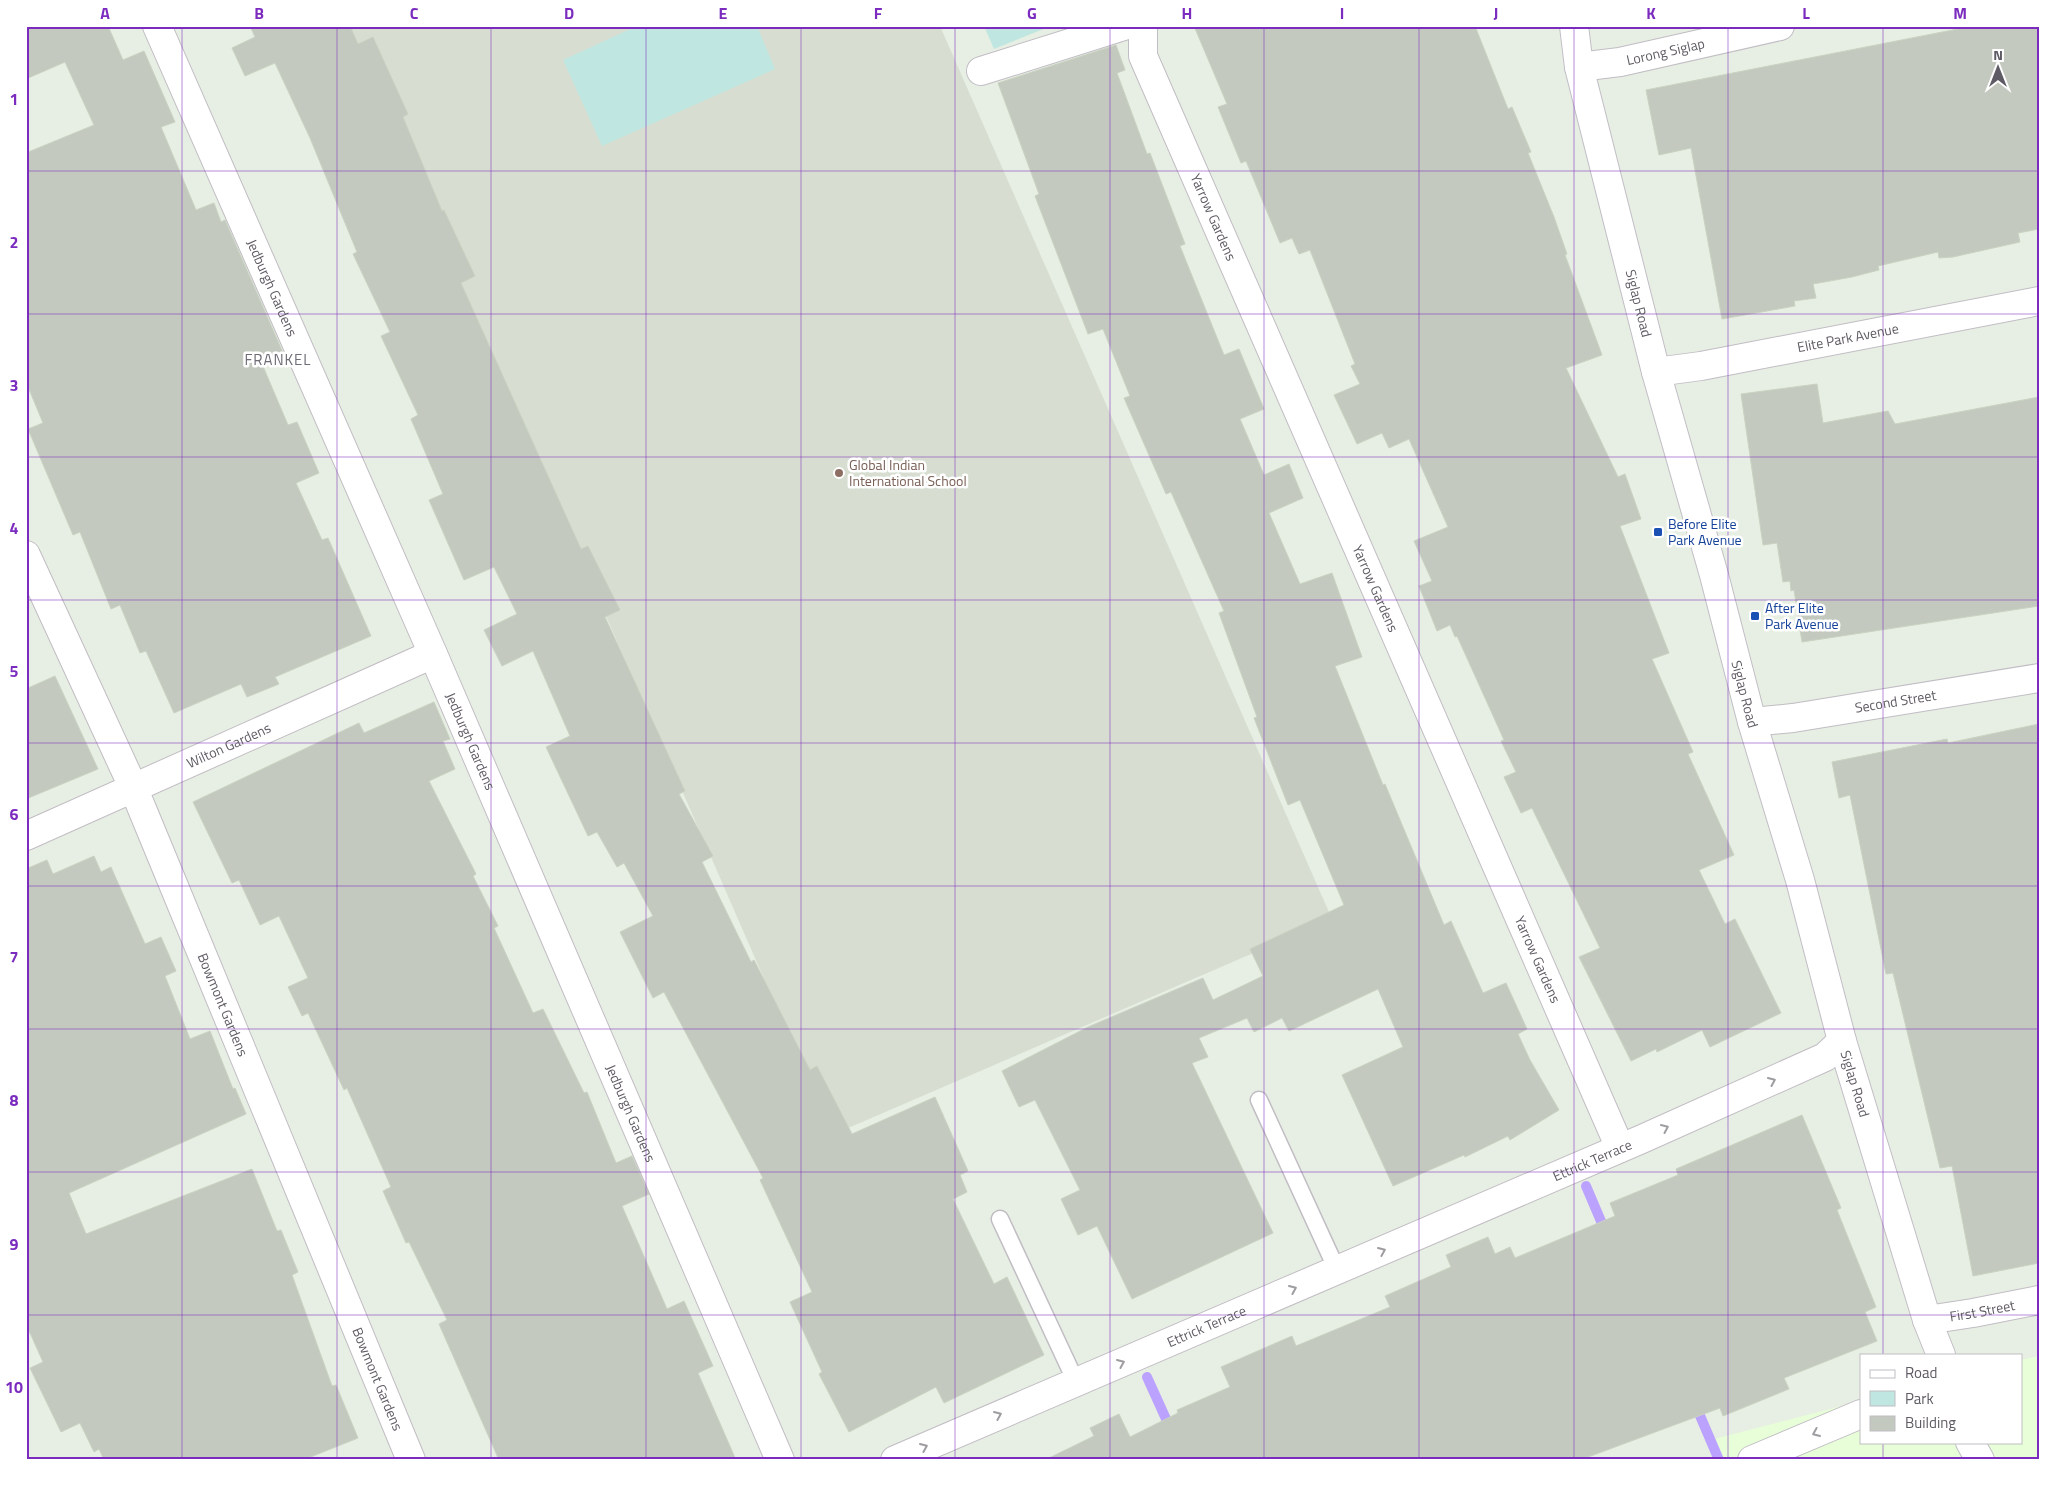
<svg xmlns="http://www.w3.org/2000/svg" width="2065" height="1486" font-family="'Titillium Web',sans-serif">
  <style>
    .commercial { fill: #e7fed8 }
    .education { fill: #d7ded1 }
    .green { fill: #bfe6e0 }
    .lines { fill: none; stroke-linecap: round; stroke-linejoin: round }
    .stream { stroke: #bca2ff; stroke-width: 10 }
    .building { fill: #c4c9bf; stroke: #c9d3c1 }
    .lane-casing { stroke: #c1bdc4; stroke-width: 19 }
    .street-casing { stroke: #c1bdc4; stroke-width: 30 }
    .secondary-casing { stroke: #c2bec6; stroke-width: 30 }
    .lane { stroke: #fff; stroke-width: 16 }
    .street { stroke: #fff; stroke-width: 28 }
    .secondary { stroke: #fff; stroke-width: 28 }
    .oneway { stroke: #9f9da2 }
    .grid { fill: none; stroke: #7b2cbf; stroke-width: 1; stroke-opacity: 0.55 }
    .education-dot { fill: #8d6e63; stroke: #fff; stroke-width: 2 }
    .transit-dot { fill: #1a4fb4; stroke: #fff; stroke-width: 2 }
    .labels { text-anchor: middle; stroke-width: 5; stroke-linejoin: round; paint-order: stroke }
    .street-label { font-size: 14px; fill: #5f5b64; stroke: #fff }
    .education-label { font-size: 14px; fill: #785e54; stroke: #fff; text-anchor: start }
    .transit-label { font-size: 14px; fill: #164399; stroke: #fff; text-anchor: start }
    .neighbourhood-label { font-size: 15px; letter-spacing: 1px; fill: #6f6c76; stroke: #fff }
    .neatline { fill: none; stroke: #7b2cbf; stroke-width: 2 }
    .grid-label { font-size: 16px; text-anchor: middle; font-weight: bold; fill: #7b2cbf }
  </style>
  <rect width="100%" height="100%" fill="#e7eee3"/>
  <path class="commercial" d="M 2039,1356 L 2039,1460 L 1718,1460 L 1710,1440 L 1861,1401 L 1861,1442 L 2021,1442 L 2021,1360 Z"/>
  <path class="education" d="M 349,26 L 940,26 L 1332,919 L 832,1135 Z"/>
  <g class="green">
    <path d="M 637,26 L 757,26 L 775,69 L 602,146 L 563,60 Z"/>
    <path d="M 984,26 L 1051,26 L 994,49 Z"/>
  </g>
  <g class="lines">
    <g class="stream">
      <path d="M 1586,1186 L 1606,1233"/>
      <path d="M 1147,1377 L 1171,1430"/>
      <path d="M 1695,1404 L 1719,1460"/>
    </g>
  </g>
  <g class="building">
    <path d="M 26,26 L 108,26 L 123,60 L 144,51 L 175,122 L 161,127 L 196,210 L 214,203 L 221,222 L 225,220 L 284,355 L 262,364 L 288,425 L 297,422 L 319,473 L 296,483 L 322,540 L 328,538 L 371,636 L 275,677 L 279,684 L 247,697 L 241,684 L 174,713 L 146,651 L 140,653 L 120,605 L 111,609 L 80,532 L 73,535 L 28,429 L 43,423 L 26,382 L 26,153 L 94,125 L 65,62 L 26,79 Z"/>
    <path d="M 250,26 L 350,26 L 358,44 L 373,37 L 408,114 L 403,117 L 442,211 L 444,210 L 475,276 L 461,283 L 581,549 L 588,546 L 620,610 L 605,617 L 685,791 L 679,794 L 713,856 L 702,862 L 751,962 L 754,960 L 810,1070 L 817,1066 L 852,1134 L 935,1097 L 968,1171 L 960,1175 L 967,1192 L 953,1199 L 994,1284 L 1007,1277 L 1044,1355 L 944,1403 L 936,1387 L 849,1432 L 819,1374 L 822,1372 L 790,1302 L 812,1292 L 760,1180 L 763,1178 L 664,992 L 653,998 L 620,932 L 653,916 L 624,863 L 617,867 L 597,832 L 588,836 L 546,747 L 570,736 L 533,651 L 502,666 L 484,630 L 517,614 L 494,567 L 464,580 L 429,500 L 443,494 L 411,419 L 418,415 L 381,336 L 390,332 L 353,254 L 357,252 L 310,138 L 275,63 L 245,76 L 232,48 L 255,37 Z"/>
    <path d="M 1194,26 L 1475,26 L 1508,109 L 1512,107 L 1531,152 L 1528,153 L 1554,217 L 1567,254 L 1565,255 L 1602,355 L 1566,368 L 1618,477 L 1625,474 L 1641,519 L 1620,526 L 1669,653 L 1652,659 L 1693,752 L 1688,754 L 1734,855 L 1699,870 L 1725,924 L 1735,919 L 1781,1013 L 1710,1047 L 1702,1030 L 1657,1052 L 1656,1049 L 1631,1061 L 1579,957 L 1600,948 L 1532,808 L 1521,813 L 1504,777 L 1516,772 L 1501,741 L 1504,740 L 1457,636 L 1455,637 L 1450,625 L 1437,631 L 1419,586 L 1432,581 L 1414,541 L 1448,527 L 1409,439 L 1389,448 L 1382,433 L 1357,444 L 1334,395 L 1360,384 L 1351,366 L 1355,364 L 1310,250 L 1299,254 L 1292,238 L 1280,243 L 1246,161 L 1241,163 L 1218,107 L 1227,104 Z"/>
    <path d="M 1973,26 L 2039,26 L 2039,229 L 2018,233 L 2020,242 L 1953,257 L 1939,258 L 1938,252 L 1878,266 L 1879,270 L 1852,277 L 1813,284 L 1816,298 L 1794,301 L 1795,306 L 1722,319 L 1691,148 L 1659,155 L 1646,90 Z"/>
    <path d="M 1116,45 L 1125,70 L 1117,73 L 1147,154 L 1150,153 L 1185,244 L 1180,246 L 1224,355 L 1239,349 L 1264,409 L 1240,419 L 1264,475 L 1289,464 L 1303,498 L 1269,513 L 1300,584 L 1332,573 L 1362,657 L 1335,666 L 1383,785 L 1385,784 L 1444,925 L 1451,921 L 1483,993 L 1506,983 L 1527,1029 L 1518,1034 L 1530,1060 L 1559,1110 L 1510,1140 L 1508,1136 L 1465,1157 L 1464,1155 L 1393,1186 L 1342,1075 L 1403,1047 L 1378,989 L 1289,1031 L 1282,1018 L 1254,1032 L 1247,1018 L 1199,1038 L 1208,1057 L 1192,1063 L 1273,1233 L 1132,1299 L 1097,1226 L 1078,1235 L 1061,1199 L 1080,1190 L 1035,1100 L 1019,1107 L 1002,1071 L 1088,1027 L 1203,978 L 1213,1000 L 1263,976 L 1250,949 L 1344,905 L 1300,800 L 1288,805 L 1254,718 L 1257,717 L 1219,613 L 1224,611 L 1171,492 L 1166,494 L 1124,398 L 1130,396 L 1103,329 L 1088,334 L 1035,196 L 1039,194 L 998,83 Z"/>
    <path d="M 1817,384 L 1823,423 L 1888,411 L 1895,424 L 2039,397 L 2039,606 L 1802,642 L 1794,590 L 1791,591 L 1790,581 L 1783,582 L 1777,543 L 1763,545 L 1741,394 Z"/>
    <path d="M 55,676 L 98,769 L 26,799 L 26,689 Z"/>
    <path d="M 434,702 L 450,739 L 443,741 L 455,769 L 429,781 L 476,874 L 473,876 L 498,926 L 494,928 L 533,1013 L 543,1009 L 584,1093 L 587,1092 L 616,1163 L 632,1156 L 649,1194 L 622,1206 L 667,1309 L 684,1301 L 713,1366 L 698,1373 L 736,1460 L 499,1460 L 439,1324 L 447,1320 L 409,1242 L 406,1243 L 383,1191 L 391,1187 L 347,1088 L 344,1090 L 308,1013 L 302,1016 L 288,987 L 308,978 L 279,916 L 260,925 L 239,880 L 232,883 L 193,802 L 359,723 L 364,733 Z"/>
    <path d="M 2039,724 L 2039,1263 L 1973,1276 L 1952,1166 L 1940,1168 L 1893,973 L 1886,974 L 1850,795 L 1839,798 L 1832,762 L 1947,739 L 1948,743 Z"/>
    <path d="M 94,856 L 101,872 L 111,867 L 145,944 L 161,937 L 176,971 L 165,976 L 190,1039 L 210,1031 L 233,1089 L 235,1088 L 246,1114 L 69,1193 L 86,1234 L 252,1169 L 277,1231 L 281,1230 L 298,1272 L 292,1275 L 332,1386 L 336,1385 L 358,1438 L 303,1460 L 104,1460 L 99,1449 L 94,1452 L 80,1423 L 61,1432 L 30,1368 L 43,1362 L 26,1324 L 26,869 L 47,860 L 53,874 Z"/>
    <path d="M 1802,1115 L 1841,1208 L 1837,1210 L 1876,1307 L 1865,1312 L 1877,1341 L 1784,1378 L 1789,1389 L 1723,1416 L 1720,1408 L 1580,1460 L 1045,1460 L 1094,1436 L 1090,1428 L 1119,1414 L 1130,1437 L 1178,1413 L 1177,1410 L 1230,1387 L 1221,1367 L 1292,1336 L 1296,1346 L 1390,1307 L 1385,1296 L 1451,1267 L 1446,1255 L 1488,1237 L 1495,1254 L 1510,1247 L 1515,1258 L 1615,1216 L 1610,1203 L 1678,1175 L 1676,1169 Z"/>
  </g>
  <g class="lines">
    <defs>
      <g id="lane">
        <path d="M 1259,1100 L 1337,1270"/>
        <path d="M 1000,1219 L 1076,1382"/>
      </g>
      <g id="street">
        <path id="s1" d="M 157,26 L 433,654 L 780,1460"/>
        <path id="s2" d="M 1143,26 L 1143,56 L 1620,1148"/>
        <path id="s3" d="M 1579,67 L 1620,62 L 1780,26"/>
        <path d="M 981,71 L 1124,26"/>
        <path id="s4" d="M 1656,372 L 1701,366 L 2039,301"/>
        <path id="s5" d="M 26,555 L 133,787 L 411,1460"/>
        <path id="s6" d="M 1752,722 L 1793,718 L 2039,678"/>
        <path id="s7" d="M 26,836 L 433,654"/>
        <path id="s8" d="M 1927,1320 L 1973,1313 L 2039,1300"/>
        <path id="s9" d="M 895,1460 L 1642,1139 L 1825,1057 L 1842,1041"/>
        <path d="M 1752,1460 L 1861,1414"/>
      </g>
      <g id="secondary">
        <path id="s10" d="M 1574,26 L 1579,67 L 1656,372 L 1714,575 L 1752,722 L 1800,880 L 1842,1041 L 1927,1320 L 1941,1355"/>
        <path d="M 1970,1442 L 1980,1460"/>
      </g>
    </defs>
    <use href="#lane" class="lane-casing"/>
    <use href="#street" class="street-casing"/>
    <use href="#secondary" class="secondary-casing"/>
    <use href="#lane" class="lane"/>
    <use href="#street" class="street"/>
    <use href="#secondary" class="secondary"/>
  </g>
  <defs><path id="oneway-chevron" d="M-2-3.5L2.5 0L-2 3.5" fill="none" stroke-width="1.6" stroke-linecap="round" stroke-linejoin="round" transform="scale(1.25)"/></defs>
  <g class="oneway">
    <use href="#oneway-chevron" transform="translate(1772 1081) rotate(-24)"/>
    <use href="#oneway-chevron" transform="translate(1665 1128) rotate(-24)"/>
    <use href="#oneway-chevron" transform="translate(1382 1251) rotate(-23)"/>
    <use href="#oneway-chevron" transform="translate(1293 1289) rotate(-23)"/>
    <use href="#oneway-chevron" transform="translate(1121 1363) rotate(-23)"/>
    <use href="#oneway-chevron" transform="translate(998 1415) rotate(-23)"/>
    <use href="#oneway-chevron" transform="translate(1816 1433) rotate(157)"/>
    <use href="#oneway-chevron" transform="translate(924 1447) rotate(-23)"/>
  </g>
  <path class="grid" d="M 182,26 L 182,1460M 337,26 L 337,1460M 491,26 L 491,1460M 646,26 L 646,1460M 801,26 L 801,1460M 955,26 L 955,1460M 1110,26 L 1110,1460M 1264,26 L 1264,1460M 1419,26 L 1419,1460M 1574,26 L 1574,1460M 1728,26 L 1728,1460M 1883,26 L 1883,1355M 26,171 L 2039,171M 26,314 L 2039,314M 26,457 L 2039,457M 26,600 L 2039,600M 26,743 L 2039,743M 26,886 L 2039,886M 26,1029 L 2039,1029M 26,1172 L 2039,1172M 26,1315 L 2039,1315M 1883,1442 L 1883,1460"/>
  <circle class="education-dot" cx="839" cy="473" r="5"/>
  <g class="transit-dot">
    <rect x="1653" y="527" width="10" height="10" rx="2.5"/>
    <rect x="1750" y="611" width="10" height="10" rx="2.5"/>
  </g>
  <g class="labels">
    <g class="street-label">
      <text dy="5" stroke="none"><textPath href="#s3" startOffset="88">Lorong Siglap</textPath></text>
      <text dy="5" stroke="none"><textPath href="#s2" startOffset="206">Yarrow Gardens</textPath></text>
      <text dy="5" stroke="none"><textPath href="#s1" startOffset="286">Jedburgh Gardens</textPath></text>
      <text dy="5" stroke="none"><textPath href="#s10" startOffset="285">Siglap Road</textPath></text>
      <text dy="5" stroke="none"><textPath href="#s4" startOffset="195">Elite Park Avenue</textPath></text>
      <text dy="5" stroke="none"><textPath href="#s2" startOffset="611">Yarrow Gardens</textPath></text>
      <text dy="5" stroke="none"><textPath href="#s10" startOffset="690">Siglap Road</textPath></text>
      <text dy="5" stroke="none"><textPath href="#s6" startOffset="145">Second Street</textPath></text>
      <text dy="5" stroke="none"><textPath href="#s1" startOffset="781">Jedburgh Gardens</textPath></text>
      <text dy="5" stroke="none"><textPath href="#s7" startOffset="222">Wilton Gardens</textPath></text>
      <text dy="5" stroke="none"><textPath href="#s2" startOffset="1016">Yarrow Gardens</textPath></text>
      <text dy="5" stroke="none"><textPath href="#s5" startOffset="491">Bowmont Gardens</textPath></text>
      <text dy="5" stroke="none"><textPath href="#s10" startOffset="1095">Siglap Road</textPath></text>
      <text dy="5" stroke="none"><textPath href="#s1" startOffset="1186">Jedburgh Gardens</textPath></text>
      <text dy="5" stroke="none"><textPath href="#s9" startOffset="759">Ettrick Terrace</textPath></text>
      <text dy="5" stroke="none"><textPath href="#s8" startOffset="56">First Street</textPath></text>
      <text dy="5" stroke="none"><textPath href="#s9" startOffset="339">Ettrick Terrace</textPath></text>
      <text dy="5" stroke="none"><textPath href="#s5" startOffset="896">Bowmont Gardens</textPath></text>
    </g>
    <g class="education-label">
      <text x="849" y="470">Global Indian<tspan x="849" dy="16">International School</tspan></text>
    </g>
    <g class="transit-label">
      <text x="1668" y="529">Before Elite<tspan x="1668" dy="16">Park Avenue</tspan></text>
      <text x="1765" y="613">After Elite<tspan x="1765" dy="16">Park Avenue</tspan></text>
    </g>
    <g class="neighbourhood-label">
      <text x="278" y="365">FRANKEL</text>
    </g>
  </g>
  <rect width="2065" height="1486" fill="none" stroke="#ffffff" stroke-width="55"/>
  <rect x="1860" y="1354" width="162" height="90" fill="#ffffff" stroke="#bfbdc1"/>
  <rect x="1870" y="1370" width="25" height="8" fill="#ffffff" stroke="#bfbdc1"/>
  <text x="1905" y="1378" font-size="15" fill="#5f5b64">Road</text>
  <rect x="1870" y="1391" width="25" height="15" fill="#bfe6e0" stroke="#bfbdc1"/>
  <text x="1905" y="1404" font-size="15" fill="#5f5b64">Park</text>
  <rect x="1870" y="1416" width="25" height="15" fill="#c4c9bf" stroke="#bfbdc1"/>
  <text x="1905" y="1428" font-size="15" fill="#5f5b64">Building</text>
  <g transform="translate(1998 68)" stroke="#ffffff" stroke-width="4" paint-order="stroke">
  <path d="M0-4L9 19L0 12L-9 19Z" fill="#5f5b64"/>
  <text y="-8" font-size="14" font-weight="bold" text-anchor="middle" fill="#5f5b64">N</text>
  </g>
  <rect x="28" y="28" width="2010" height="1430" class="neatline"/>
  <g class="grid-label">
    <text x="105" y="19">A</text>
    <text x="259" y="19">B</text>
    <text x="414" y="19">C</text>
    <text x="569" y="19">D</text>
    <text x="723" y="19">E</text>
    <text x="878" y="19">F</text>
    <text x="1032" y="19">G</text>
    <text x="1187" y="19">H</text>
    <text x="1342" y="19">I</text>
    <text x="1496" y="19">J</text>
    <text x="1651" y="19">K</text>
    <text x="1806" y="19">L</text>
    <text x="1960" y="19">M</text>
    <text x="14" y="105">1</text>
    <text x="14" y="248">2</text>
    <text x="14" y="391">3</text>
    <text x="14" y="534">4</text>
    <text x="14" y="677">5</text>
    <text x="14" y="820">6</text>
    <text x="14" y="963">7</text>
    <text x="14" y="1106">8</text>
    <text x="14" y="1250">9</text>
    <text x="14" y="1393">10</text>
  </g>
</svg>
